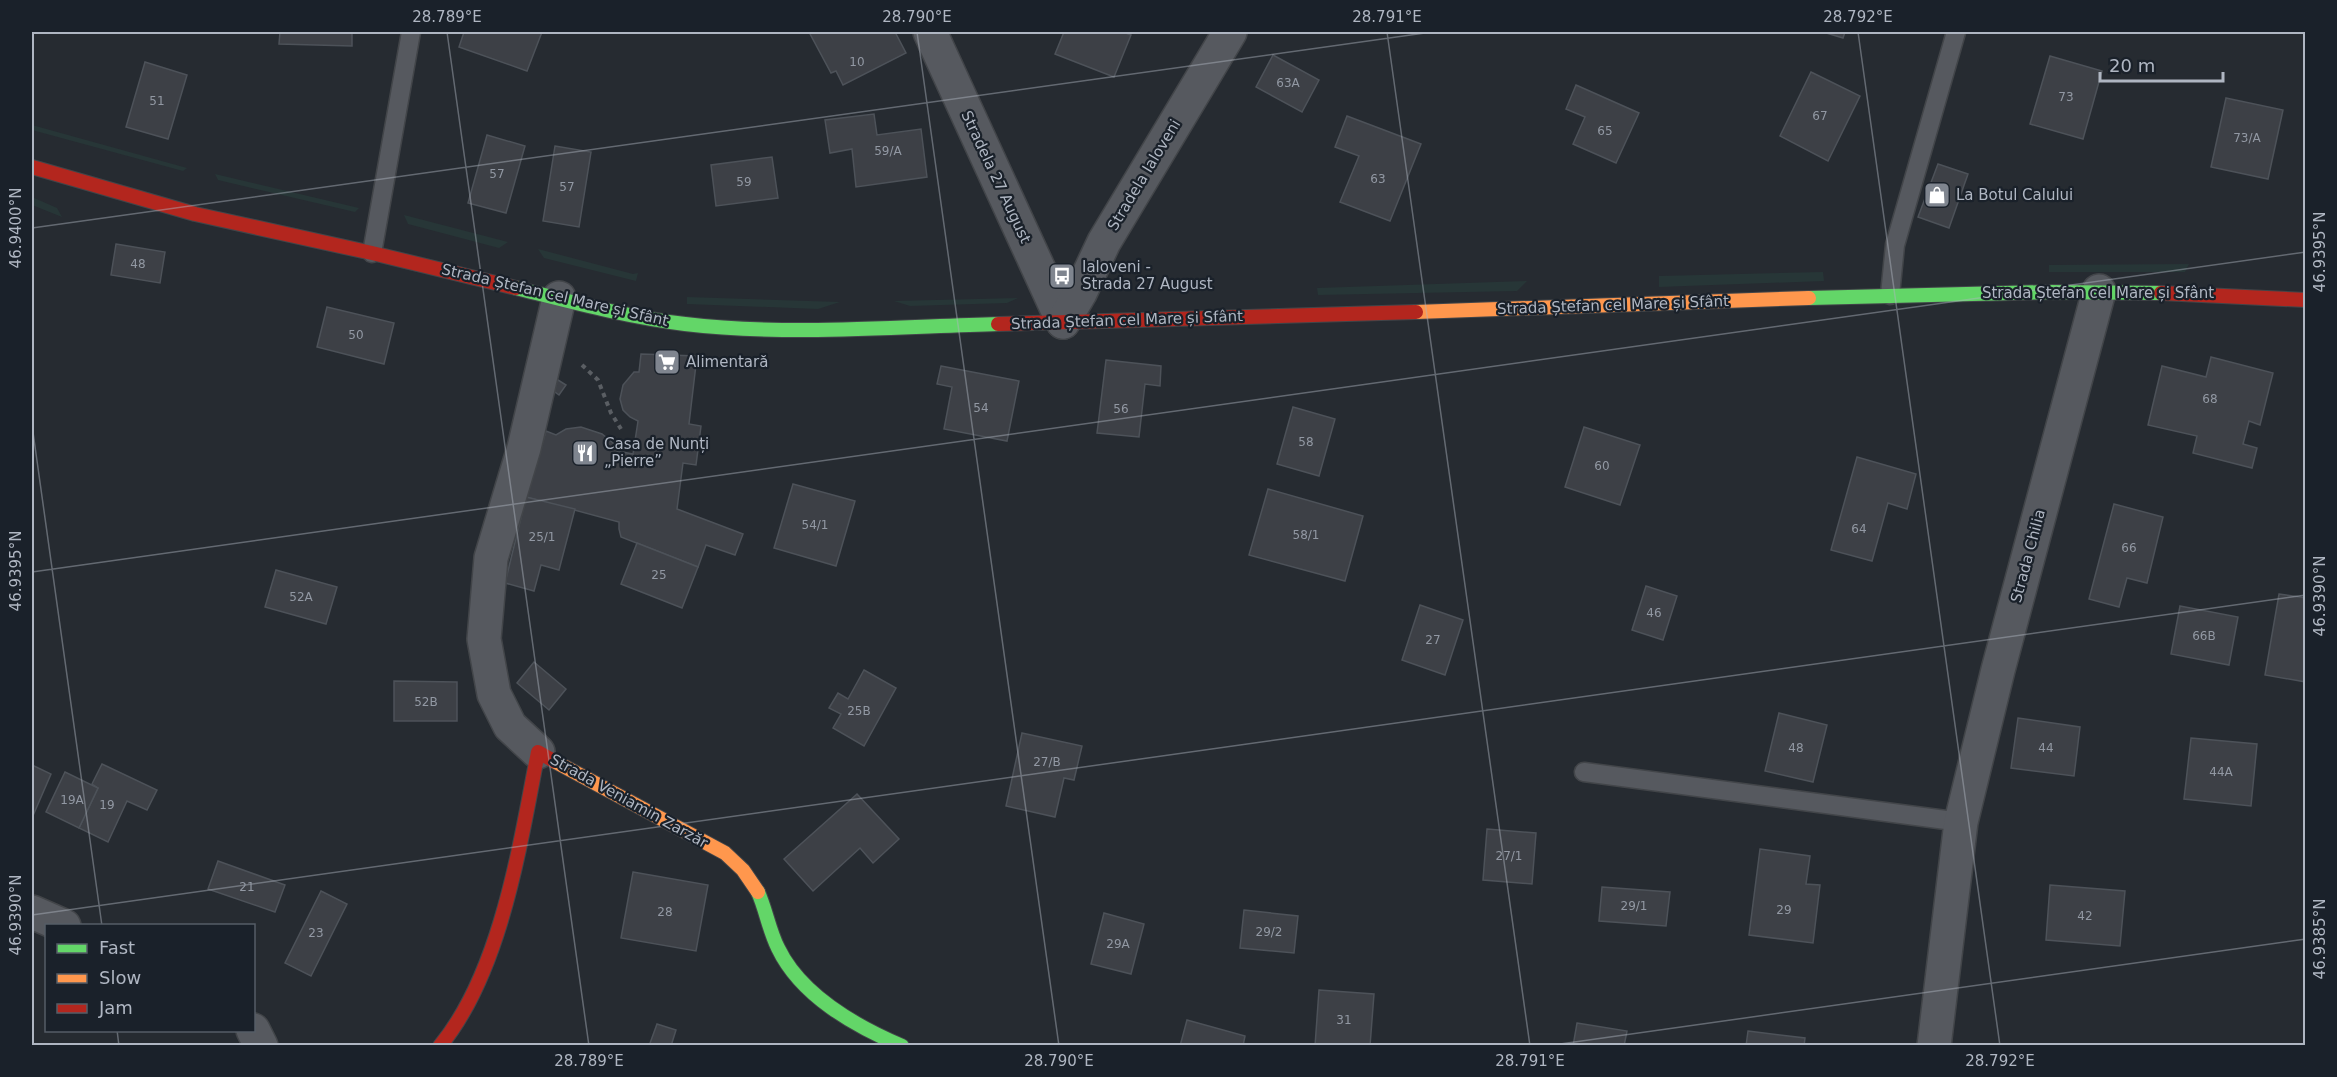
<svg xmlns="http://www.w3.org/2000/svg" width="2337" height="1077" font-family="'DejaVu Sans',sans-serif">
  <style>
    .green { fill: #273637 }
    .building { fill: #3d4046; stroke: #4d5259; stroke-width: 1.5 }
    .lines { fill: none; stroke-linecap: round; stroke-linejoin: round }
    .lane-casing { stroke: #424549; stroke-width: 21 }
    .street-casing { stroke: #424549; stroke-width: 36 }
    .fast-casing { stroke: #424549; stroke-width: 16 }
    .slow-casing { stroke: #424549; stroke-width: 16 }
    .jam-casing { stroke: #424549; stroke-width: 16 }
    .path { stroke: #5a5e63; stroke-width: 4; stroke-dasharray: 4.5 4.5; stroke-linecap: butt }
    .lane { stroke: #56595f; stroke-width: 18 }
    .street { stroke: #56595f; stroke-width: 33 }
    .fast { stroke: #63d668; stroke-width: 14 }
    .slow { stroke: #ff974d; stroke-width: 14 }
    .jam { stroke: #b3261e; stroke-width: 14 }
    .ticks { fill: none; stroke: #afb6c2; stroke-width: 1.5; stroke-opacity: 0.45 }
    .labels { text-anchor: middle; stroke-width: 4.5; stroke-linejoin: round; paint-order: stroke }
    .number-label { font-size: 12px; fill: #9298a3 }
    .street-label { font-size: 15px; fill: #afb6c2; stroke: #1a212a }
    .poi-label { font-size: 15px; fill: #afb6c2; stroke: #1a212a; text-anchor: start }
    .neatline { fill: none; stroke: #afb6c2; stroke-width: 2 }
    .ticks-label { font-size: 15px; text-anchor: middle; fill: #afb6c2 }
  </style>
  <rect width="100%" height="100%" fill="#262b31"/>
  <g class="green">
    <path d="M 32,125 L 187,168 L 183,171 L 32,130 Z"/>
    <path d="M 215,174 L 359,208 L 355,212 L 218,180 Z"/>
    <path d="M 32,197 L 57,208 L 62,217 L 32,205 Z"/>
    <path d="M 404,215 L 508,242 L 499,248 L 408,224 Z"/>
    <path d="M 538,249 L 633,274 L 638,273 L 636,281 L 544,258 Z"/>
    <path d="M 2189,264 L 2185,272 L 2049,272 L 2049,265 Z"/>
    <path d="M 1823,272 L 1824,281 L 1659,287 L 1659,276 Z"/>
    <path d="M 1527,281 L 1517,291 L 1318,295 L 1317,288 Z"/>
    <path d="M 687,297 L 840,302 L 818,309 L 687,304 Z"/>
    <path d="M 1018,298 L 1007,303 L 910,306 L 894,301 Z"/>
  </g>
  <g class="building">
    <path d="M 280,32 L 352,32 L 352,46 L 279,44 Z"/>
    <path d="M 464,32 L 542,32 L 527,71 L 459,47 Z"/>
    <path d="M 809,32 L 895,32 L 906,53 L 843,85 L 836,71 L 831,73 Z"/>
    <path d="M 1064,32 L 1123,32 L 1131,35 L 1114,77 L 1055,54 Z"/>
    <path d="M 1823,32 L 1845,32 L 1843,38 Z"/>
    <path d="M 1273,55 L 1319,80 L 1302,112 L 1256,87 Z"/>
    <path d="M 2050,56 L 2102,71 L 2083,139 L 2030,124 Z"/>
    <path d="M 145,62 L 187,75 L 168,139 L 126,127 Z"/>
    <path d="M 1811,72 L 1860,96 L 1828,161 L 1780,136 Z"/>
    <path d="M 1576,85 L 1639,113 L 1616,163 L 1573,144 L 1585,117 L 1566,109 Z"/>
    <path d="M 2226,98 L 2283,110 L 2268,179 L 2211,167 Z"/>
    <path d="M 874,114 L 877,135 L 921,129 L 927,177 L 856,187 L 852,149 L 830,153 L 825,120 Z"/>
    <path d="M 1347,116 L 1421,144 L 1390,221 L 1340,202 L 1359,156 L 1335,147 Z"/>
    <path d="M 487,135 L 525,146 L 506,213 L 468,203 Z"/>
    <path d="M 555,146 L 591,152 L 579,227 L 543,221 Z"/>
    <path d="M 772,157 L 778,198 L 716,206 L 711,165 Z"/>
    <path d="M 1938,164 L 1968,174 L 1949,228 L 1918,217 Z"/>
    <path d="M 116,244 L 165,252 L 160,283 L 111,275 Z"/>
    <path d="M 1052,270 L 1070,271 L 1069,280 L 1051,279 Z"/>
    <path d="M 327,307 L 394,323 L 384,364 L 317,347 Z"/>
    <path d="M 641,354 L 697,356 L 689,424 L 701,426 L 696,465 L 683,463 L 677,509 L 743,534 L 735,555 L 706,545 L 698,567 L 621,537 L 619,529 L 619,522 L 526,497 L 546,431 L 556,435 L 566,429 L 581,427 L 602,434 L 613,443 L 617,451 L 633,454 L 638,421 L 630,417 L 623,410 L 620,399 L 623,385 L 634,372 L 639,372 Z"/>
    <path d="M 2211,357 L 2273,373 L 2260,425 L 2249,421 L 2243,444 L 2257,448 L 2252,468 L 2193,453 L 2197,436 L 2148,425 L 2162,366 L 2206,377 Z"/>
    <path d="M 1106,360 L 1161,366 L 1160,386 L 1145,384 L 1139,437 L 1097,433 Z"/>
    <path d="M 941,366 L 1019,381 L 1007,441 L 944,429 L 952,387 L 937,384 Z"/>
    <path d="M 558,380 L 566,385 L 559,395 L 551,389 Z"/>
    <path d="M 1293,407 L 1335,419 L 1319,476 L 1277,464 Z"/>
    <path d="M 1584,427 L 1640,445 L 1620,505 L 1565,487 Z"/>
    <path d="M 1857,457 L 1916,474 L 1907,509 L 1888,503 L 1872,561 L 1831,550 Z"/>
    <path d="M 793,484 L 855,501 L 836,566 L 774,548 Z"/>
    <path d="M 1268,489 L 1363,516 L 1345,581 L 1249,555 Z"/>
    <path d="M 526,497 L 575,509 L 559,570 L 541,565 L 534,591 L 505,583 Z"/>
    <path d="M 2114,504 L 2163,517 L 2147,583 L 2127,578 L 2119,607 L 2089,599 Z"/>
    <path d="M 637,543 L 698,567 L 682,608 L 621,584 Z"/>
    <path d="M 276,570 L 337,587 L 326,624 L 265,607 Z"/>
    <path d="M 1646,586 L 1677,596 L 1663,640 L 1632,630 Z"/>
    <path d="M 2279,594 L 2306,598 L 2306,682 L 2265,675 Z"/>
    <path d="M 1420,605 L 1463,620 L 1445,675 L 1402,660 Z"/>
    <path d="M 2180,606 L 2238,617 L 2229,665 L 2171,654 Z"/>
    <path d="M 534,662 L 566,689 L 549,710 L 517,683 Z"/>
    <path d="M 864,670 L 896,688 L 864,746 L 833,728 L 841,714 L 829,708 L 838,693 L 848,699 Z"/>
    <path d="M 394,681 L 457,682 L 457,721 L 394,721 Z"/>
    <path d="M 1779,713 L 1827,725 L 1813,782 L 1765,771 Z"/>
    <path d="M 2018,718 L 2080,727 L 2074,776 L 2011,768 Z"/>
    <path d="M 1022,733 L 1082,746 L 1074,780 L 1064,778 L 1055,817 L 1006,806 Z"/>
    <path d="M 2191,738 L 2257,744 L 2251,806 L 2184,799 Z"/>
    <path d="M 102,764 L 157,790 L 147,810 L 127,801 L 108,842 L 79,828 L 98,788 L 92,784 Z"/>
    <path d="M 32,765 L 51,774 L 32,818 Z"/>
    <path d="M 65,772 L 98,788 L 79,828 L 46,812 Z"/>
    <path d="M 857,794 L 899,839 L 873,863 L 860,848 L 813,891 L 784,859 Z"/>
    <path d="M 1487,829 L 1536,833 L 1532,884 L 1483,880 Z"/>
    <path d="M 1760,849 L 1810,856 L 1806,884 L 1820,885 L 1813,943 L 1749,935 Z"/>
    <path d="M 218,861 L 285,885 L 275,912 L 208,889 Z"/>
    <path d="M 633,872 L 708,885 L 696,951 L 621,938 Z"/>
    <path d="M 2050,885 L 2125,891 L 2120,946 L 2046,940 Z"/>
    <path d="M 1602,887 L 1670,892 L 1666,926 L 1599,921 Z"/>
    <path d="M 321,891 L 347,904 L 311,976 L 285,963 Z"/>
    <path d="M 1244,910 L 1298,916 L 1294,953 L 1240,948 Z"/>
    <path d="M 1104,913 L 1144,924 L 1131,974 L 1091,964 Z"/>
    <path d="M 1319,990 L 1374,994 L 1370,1046 L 1315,1046 Z"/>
    <path d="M 1187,1020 L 1245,1036 L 1243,1046 L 1180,1046 Z"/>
    <path d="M 1577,1023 L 1627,1031 L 1624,1046 L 1573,1046 Z"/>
    <path d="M 657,1024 L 676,1030 L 671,1046 L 649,1046 Z"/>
    <path d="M 1748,1031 L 1805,1038 L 1804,1046 L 1746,1046 Z"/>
  </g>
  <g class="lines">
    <defs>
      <g id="lane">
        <path d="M 372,253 L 411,32"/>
        <path d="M 1890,295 L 1895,245 L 1956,32"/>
        <path d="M 1584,772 L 1961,822"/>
      </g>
      <g id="street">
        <path d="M 930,32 L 1063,322"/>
        <path d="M 1063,322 L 1080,293 L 1104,242 L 1230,32"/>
        <path d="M 538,752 L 510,726 L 494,694 L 484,639 L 491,558 L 524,448 L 559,298"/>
        <path d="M 32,912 L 64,926"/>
        <path d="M 253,1030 L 261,1046"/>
        <path d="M 1934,1046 L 1961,822 L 1998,670 L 2099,291"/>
      </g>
      <g id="fast">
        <path d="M 516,288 C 572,302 627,317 685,324 C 788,336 894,327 998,324"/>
        <path d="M 1809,298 L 2049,292 L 2161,293"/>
        <path d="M 758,892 C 766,910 769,930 778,948 C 801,996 855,1026 902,1046"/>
      </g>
      <g id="slow">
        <path d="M 1416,312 L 1809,298"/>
        <path d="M 554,761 L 725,853 L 743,870 L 758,892"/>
      </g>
      <g id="jam">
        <path d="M 32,167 L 195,214 L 372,253 L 516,288"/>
        <path d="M 2161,293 L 2306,300"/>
        <path d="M 998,324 L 1416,312"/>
        <path d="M 440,1046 C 501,972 520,845 538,752 L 554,761"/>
      </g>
    </defs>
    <use href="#lane" class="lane-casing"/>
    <use href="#street" class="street-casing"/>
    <use href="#fast" class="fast-casing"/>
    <use href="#slow" class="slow-casing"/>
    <use href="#jam" class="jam-casing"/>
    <path class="path" d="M 582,365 L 598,380 L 611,413 L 621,429"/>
    <use href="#lane" class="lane"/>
    <use href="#street" class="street"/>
    <use href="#fast" class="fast"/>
    <use href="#slow" class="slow"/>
    <use href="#jam" class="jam"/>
  </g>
  <path class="ticks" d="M 447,32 L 589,1046M 917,32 L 1059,1046M 1387,32 L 1530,1046M 1858,32 L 2000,1046M 32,228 L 1432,32M 32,425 L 102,926M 32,572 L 2306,252M 32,915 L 2306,595M 117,1030 L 119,1046M 1546,1046 L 2306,939"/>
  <defs>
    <symbol id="shop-square" viewBox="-11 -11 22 22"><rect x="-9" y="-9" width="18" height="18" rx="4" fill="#7f858f" stroke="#1a212a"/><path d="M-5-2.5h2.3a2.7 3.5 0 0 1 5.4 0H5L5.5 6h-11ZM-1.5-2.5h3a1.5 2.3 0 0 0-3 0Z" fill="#fff"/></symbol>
    <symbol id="bus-square" viewBox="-11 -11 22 22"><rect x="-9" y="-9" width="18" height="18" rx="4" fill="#7f858f" stroke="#1a212a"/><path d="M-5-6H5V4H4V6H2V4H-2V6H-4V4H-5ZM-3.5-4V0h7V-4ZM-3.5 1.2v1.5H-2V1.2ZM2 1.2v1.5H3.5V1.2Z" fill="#fff"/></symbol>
    <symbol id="supermarket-square" viewBox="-11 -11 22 22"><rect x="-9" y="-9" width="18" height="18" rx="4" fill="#7f858f" stroke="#1a212a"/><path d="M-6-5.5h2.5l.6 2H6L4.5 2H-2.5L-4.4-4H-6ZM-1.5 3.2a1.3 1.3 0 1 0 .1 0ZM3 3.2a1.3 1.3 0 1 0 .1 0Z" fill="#fff"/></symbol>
    <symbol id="restaurant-square" viewBox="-11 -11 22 22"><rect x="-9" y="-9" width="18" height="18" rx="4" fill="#7f858f" stroke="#1a212a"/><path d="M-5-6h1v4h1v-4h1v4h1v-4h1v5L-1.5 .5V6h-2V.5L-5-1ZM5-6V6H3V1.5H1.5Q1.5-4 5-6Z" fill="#fff"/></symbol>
  </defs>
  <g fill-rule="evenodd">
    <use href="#shop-square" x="1922" y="180" width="30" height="30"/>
    <use href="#bus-square" x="1047" y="261" width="30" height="30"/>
    <use href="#supermarket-square" x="652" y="347" width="30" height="30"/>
    <use href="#restaurant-square" x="570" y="438" width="30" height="30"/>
  </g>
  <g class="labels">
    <g class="number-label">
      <text x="857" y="66">10</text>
      <text x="1288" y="87">63A</text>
      <text x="2066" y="101">73</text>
      <text x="157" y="105">51</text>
      <text x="1820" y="120">67</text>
      <text x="1605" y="135">65</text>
      <text x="2247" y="142">73/A</text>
      <text x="888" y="155">59/A</text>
      <text x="497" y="178">57</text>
      <text x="1378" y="183">63</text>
      <text x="744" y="186">59</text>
      <text x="567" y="191">57</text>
      <text x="138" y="268">48</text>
      <text x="356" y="339">50</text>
      <text x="2210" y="403">68</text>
      <text x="981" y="412">54</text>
      <text x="1121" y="413">56</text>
      <text x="1306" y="446">58</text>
      <text x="1602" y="470">60</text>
      <text x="815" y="529">54/1</text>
      <text x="1859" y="533">64</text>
      <text x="1306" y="539">58/1</text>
      <text x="542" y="541">25/1</text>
      <text x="2129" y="552">66</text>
      <text x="659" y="579">25</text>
      <text x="301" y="601">52A</text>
      <text x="1654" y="617">46</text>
      <text x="2204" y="640">66B</text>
      <text x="1433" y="644">27</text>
      <text x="426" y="706">52B</text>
      <text x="859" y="715">25B</text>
      <text x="1796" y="752">48</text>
      <text x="2046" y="752">44</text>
      <text x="1047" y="766">27/B</text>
      <text x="2221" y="776">44A</text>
      <text x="72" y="804">19A</text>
      <text x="107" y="809">19</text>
      <text x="1509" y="860">27/1</text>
      <text x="247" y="891">21</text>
      <text x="1634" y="910">29/1</text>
      <text x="1784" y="914">29</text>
      <text x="665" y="916">28</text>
      <text x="2085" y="920">42</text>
      <text x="1269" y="936">29/2</text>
      <text x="316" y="937">23</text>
      <text x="1118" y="948">29A</text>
      <text x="1344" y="1024">31</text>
    </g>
    <g class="street-label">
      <text transform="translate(1144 175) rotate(-59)" y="5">Stradela Ialoveni</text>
      <text transform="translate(996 177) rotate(65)" y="5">Stradela 27 August</text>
      <text x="2098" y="298">Strada Ștefan cel Mare și Sfânt</text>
      <text transform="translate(555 295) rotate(13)" y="5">Strada Ștefan cel Mare și Sfânt</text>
      <text transform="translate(1613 305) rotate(-2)" y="5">Strada Ștefan cel Mare și Sfânt</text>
      <text transform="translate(1127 320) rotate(-2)" y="5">Strada Ștefan cel Mare și Sfânt</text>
      <text transform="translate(2028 556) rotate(-75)" y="5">Strada Chilia</text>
      <text transform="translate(629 801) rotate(29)" y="5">Strada Veniamin Zarzăr</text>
    </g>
    <g class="poi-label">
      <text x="1956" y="200">La Botul Calului</text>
      <text x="1082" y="272">Ialoveni -<tspan x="1082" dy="17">Strada 27 August</tspan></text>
      <text x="686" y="367">Alimentară</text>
      <text x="604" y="449">Casa de Nunți<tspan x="604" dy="17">„Pierre”</tspan></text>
    </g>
  </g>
  <rect width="2337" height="1077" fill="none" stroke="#1a212a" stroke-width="66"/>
  <rect x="45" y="924" width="210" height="108" fill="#1a212a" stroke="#565d67" stroke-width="1.5"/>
  <rect x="57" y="944" width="30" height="9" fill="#63d668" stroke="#565d67" stroke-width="1.5"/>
  <text x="99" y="954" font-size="18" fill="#afb6c2">Fast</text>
  <rect x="57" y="974" width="30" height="9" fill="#ff974d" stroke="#565d67" stroke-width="1.5"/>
  <text x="99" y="984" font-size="18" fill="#afb6c2">Slow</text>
  <rect x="57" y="1004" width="30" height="9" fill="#b3261e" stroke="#565d67" stroke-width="1.5"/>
  <text x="99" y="1014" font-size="18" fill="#afb6c2">Jam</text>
  <path d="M2100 72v9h123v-9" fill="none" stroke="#afb6c2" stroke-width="3"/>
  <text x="2109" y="72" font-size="18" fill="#afb6c2" stroke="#1a212a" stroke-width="4.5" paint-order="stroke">20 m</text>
  <rect x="33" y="33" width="2271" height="1011" class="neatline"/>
  <g class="ticks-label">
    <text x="447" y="22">28.789°E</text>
    <text x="917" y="22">28.790°E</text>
    <text x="1387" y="22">28.791°E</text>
    <text x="1858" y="22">28.792°E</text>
    <text transform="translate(16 228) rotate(-90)" y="5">46.9400°N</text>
    <text transform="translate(2320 252) rotate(-90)" y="5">46.9395°N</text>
    <text transform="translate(16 571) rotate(-90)" y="5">46.9395°N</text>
    <text transform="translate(2320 596) rotate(-90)" y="5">46.9390°N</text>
    <text transform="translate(16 915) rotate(-90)" y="5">46.9390°N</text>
    <text transform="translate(2320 939) rotate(-90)" y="5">46.9385°N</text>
    <text x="589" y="1066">28.789°E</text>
    <text x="1059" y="1066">28.790°E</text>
    <text x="1530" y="1066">28.791°E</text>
    <text x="2000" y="1066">28.792°E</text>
  </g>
</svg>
